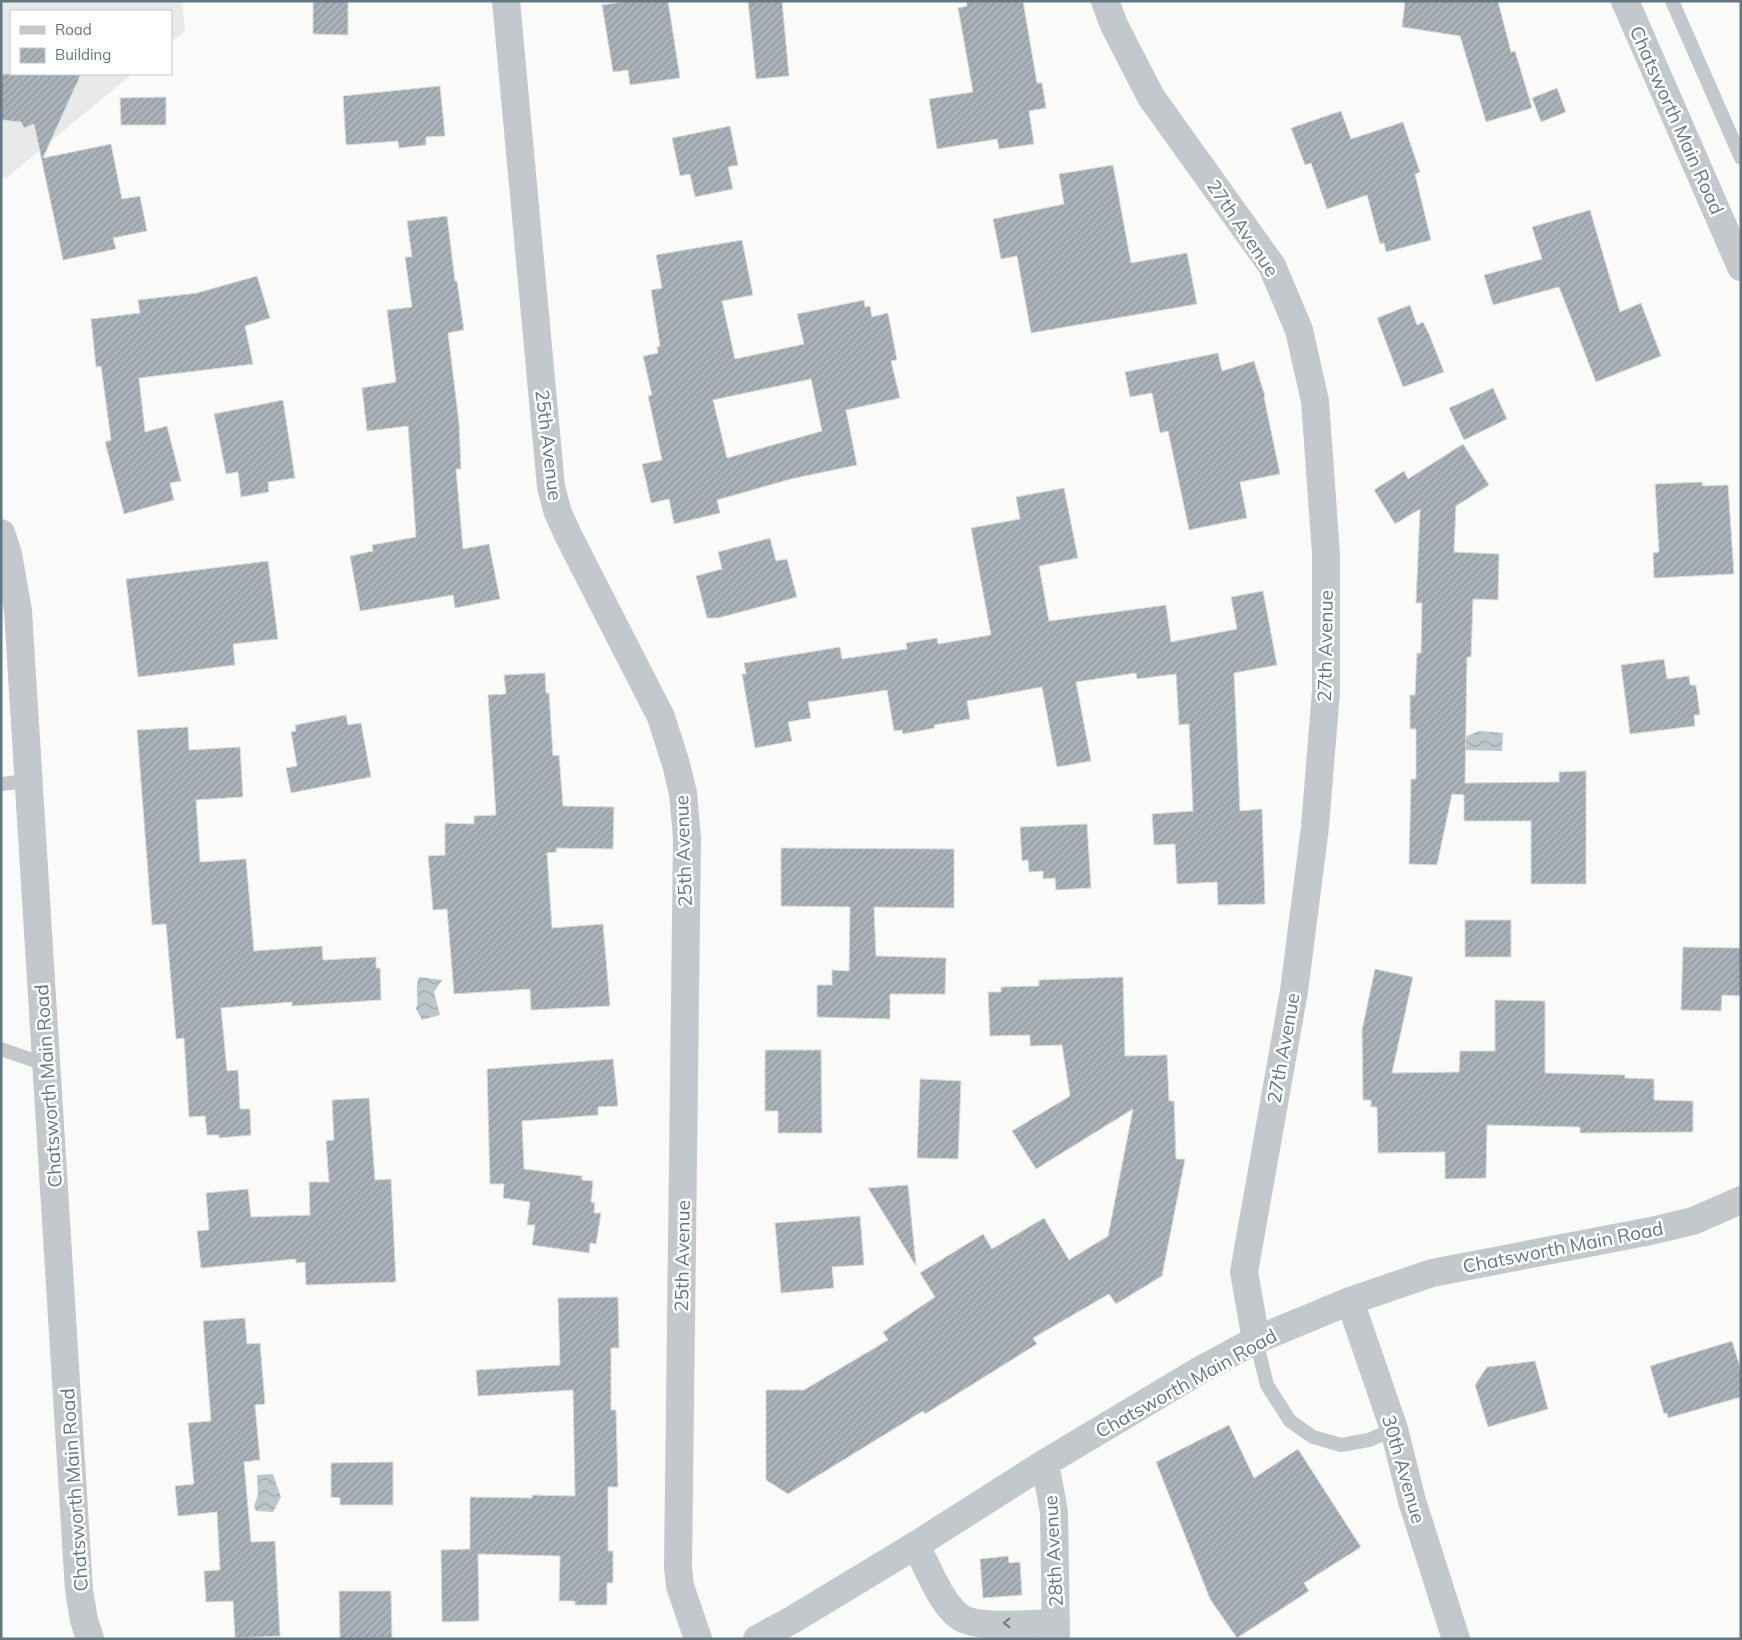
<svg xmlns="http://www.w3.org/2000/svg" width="1742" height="1640" font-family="Mulish,sans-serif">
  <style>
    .built { fill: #e8e9e9 }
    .water { fill: url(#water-waves) }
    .building { fill: url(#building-hatch); stroke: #dcdcda; fill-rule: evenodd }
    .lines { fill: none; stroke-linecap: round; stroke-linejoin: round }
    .service { stroke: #c3c8cc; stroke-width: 14 }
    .minor { stroke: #c3c8cc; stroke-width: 28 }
    .tertiary { stroke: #c3c8cc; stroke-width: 28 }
    .oneway { stroke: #6a7a87 }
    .labels { text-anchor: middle; stroke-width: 5; stroke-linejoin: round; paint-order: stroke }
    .street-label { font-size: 19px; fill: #657683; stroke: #fff }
  </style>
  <defs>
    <pattern id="water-waves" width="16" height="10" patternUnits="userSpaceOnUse" patternTransform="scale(1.25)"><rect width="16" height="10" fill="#bbc7cb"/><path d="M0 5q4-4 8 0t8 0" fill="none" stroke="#9ca6aa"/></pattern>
    <pattern id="building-hatch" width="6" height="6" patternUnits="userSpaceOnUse" patternTransform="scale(1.25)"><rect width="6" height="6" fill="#aab3b9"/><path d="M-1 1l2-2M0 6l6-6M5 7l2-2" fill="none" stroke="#8e969c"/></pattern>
  </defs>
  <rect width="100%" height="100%" fill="#fafaf8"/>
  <path class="built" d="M 1,1 L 182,1 L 185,31 L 171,42 L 171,11 L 11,11 L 11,74 L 132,74 L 6,178 L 1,177 Z"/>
  <g class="water">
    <path d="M 1480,731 L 1503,733 L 1502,751 L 1462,750 L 1461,738 Z"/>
    <path d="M 419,977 L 442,980 L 434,992 L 440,1015 L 422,1020 L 416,1009 C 420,997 414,990 419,977 Z"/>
    <path d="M 273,1474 L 281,1497 L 273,1512 L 256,1511 L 254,1506 L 258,1495 L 257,1475 Z"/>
  </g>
  <g class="building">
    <path d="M 313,1 L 348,1 L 348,35 L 313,34 Z"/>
    <path d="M 627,1 L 668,1 L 680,78 L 630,85 L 628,70 L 613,72 L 602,5 Z"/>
    <path d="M 748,1 L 782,1 L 789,76 L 756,79 Z"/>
    <path d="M 966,1 L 1023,1 L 1037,83 L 1042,83 L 1046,108 L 1029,111 L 1034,144 L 999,149 L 997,139 L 937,149 L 929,99 L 973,92 L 958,8 L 967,6 Z"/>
    <path d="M 1405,1 L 1498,1 L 1511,52 L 1515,51 L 1532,108 L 1486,122 L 1460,36 L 1402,27 Z"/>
    <path d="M 1,74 L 81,74 L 43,158 L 111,144 L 122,199 L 140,196 L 147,231 L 113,238 L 116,249 L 63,260 L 34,124 L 24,128 L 21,122 L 1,120 Z"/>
    <path d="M 440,86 L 445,136 L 426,137 L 426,145 L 399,148 L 398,141 L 346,145 L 343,96 Z"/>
    <path d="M 1557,88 L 1566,112 L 1541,122 L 1532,98 Z"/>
    <path d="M 166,97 L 166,125 L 121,125 L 120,98 Z"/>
    <path d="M 1341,111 L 1351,139 L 1403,122 L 1420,172 L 1415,174 L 1431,240 L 1386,252 L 1384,243 L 1380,244 L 1367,195 L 1327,209 L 1311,163 L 1305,165 L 1291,128 Z"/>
    <path d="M 730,126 L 738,165 L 728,167 L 733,189 L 695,197 L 690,174 L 680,176 L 672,138 Z"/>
    <path d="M 1113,165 L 1131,263 L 1187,253 L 1197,304 L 1031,333 L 1017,256 L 1001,259 L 993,219 L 1064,204 L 1059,174 Z"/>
    <path d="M 1590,210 L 1620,312 L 1641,303 L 1661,356 L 1596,382 L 1559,287 L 1493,305 L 1484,275 L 1542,259 L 1532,227 Z"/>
    <path d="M 447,216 L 455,281 L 457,281 L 464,330 L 448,333 L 459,423 L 461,469 L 456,469 L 463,549 L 489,544 L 500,599 L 455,608 L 453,595 L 360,611 L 350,556 L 373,551 L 372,545 L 416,537 L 408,426 L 367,431 L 362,388 L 396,382 L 387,310 L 412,307 L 405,257 L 412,257 L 407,221 Z"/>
    <path d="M 742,240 L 753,295 L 722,301 L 735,359 L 804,344 L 797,314 L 864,300 L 865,307 L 870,306 L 872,317 L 888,313 L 897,360 L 891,361 L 900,398 L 846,410 L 857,465 L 791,479 L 717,500 L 720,513 L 674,524 L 669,499 L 651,503 L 642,464 L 662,460 L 648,396 L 652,395 L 643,356 L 658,353 L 657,347 L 660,346 L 651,290 L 662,288 L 656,255 ZM 811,379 L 822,431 L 727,458 L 713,400 Z"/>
    <path d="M 257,276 L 270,318 L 245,326 L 253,364 L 139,378 L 145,432 L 167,426 L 181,481 L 170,483 L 174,500 L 124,514 L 105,442 L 111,440 L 101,366 L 96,367 L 91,319 L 140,313 L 138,300 L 197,293 Z"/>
    <path d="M 1410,305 L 1417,325 L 1423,322 L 1429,334 L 1444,372 L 1403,387 L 1377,318 Z"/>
    <path d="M 1218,353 L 1222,371 L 1254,361 L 1265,396 L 1264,397 L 1280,474 L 1240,482 L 1247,518 L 1189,530 L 1168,431 L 1160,433 L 1152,393 L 1130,397 L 1125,372 Z"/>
    <path d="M 1493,388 L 1507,419 L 1464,440 L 1449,408 Z"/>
    <path d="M 283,400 L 295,478 L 268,482 L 269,492 L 241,497 L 238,472 L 226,474 L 214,414 Z"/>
    <path d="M 1463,444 L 1489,485 L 1456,506 L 1454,552 L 1499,554 L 1498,600 L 1473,599 L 1471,657 L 1467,657 L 1465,783 L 1559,782 L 1559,772 L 1586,771 L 1586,884 L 1531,884 L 1531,821 L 1464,821 L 1464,795 L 1452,794 L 1437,865 L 1409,864 L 1411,779 L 1416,779 L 1416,729 L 1410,729 L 1410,695 L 1415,695 L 1417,653 L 1421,653 L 1422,603 L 1416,603 L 1420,509 L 1395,524 L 1374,490 L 1404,471 L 1408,479 Z"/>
    <path d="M 1702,482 L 1703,486 L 1728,485 L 1734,574 L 1654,578 L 1653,553 L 1659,552 L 1655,484 Z"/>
    <path d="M 1064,488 L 1078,558 L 1039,566 L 1049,621 L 1166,605 L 1171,642 L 1237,629 L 1231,597 L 1263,591 L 1277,665 L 1234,673 L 1240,811 L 1262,809 L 1265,904 L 1218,905 L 1217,882 L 1177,884 L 1175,844 L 1154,845 L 1152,814 L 1193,811 L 1189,724 L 1179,725 L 1176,674 L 1137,679 L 1136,673 L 1076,682 L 1091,761 L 1057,767 L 1042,687 L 967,701 L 970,719 L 934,725 L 935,728 L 903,734 L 902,730 L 894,731 L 887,690 L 808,702 L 811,718 L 788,722 L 792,741 L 755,748 L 742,674 L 746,674 L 744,663 L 840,647 L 842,659 L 907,649 L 906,643 L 937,638 L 938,644 L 991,635 L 971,528 L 1020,519 L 1016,497 Z"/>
    <path d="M 770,538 L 776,561 L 787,559 L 797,597 L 718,618 L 707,618 L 696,576 L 722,569 L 718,552 Z"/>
    <path d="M 268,561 L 278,639 L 233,644 L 235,665 L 138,677 L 126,579 Z"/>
    <path d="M 1664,659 L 1667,679 L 1689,676 L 1690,685 L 1696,685 L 1700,715 L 1694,715 L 1695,726 L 1630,734 L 1621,665 Z"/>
    <path d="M 545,673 L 546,693 L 549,693 L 553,756 L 559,755 L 563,806 L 614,807 L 613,849 L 556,848 L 557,852 L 547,853 L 552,928 L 603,924 L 610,1006 L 531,1010 L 530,989 L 454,994 L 447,909 L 433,910 L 428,856 L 445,855 L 445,823 L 474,824 L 474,816 L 496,815 L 488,695 L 506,694 L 504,675 Z"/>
    <path d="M 346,715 L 348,725 L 361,723 L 371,777 L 291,793 L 286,768 L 297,766 L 291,732 L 296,731 L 295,725 Z"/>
    <path d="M 188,727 L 189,750 L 240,747 L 243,797 L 196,800 L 200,862 L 246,859 L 254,951 L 322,946 L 323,960 L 376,957 L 376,968 L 380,968 L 381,1000 L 292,1006 L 292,1002 L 221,1008 L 227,1071 L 238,1070 L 240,1109 L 250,1109 L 251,1135 L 219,1138 L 219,1135 L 207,1135 L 205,1116 L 189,1117 L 184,1038 L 176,1039 L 166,924 L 152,925 L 137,730 Z"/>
    <path d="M 1087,824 L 1091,888 L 1056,890 L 1055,878 L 1043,879 L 1043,871 L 1029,872 L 1028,860 L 1022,861 L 1020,827 Z"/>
    <path d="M 781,848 L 954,849 L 954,908 L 874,907 L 876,956 L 946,958 L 945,994 L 890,994 L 890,1019 L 817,1017 L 817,985 L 832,985 L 832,970 L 849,971 L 850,907 L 781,906 Z"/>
    <rect x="1465" y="920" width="46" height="37"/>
    <path d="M 1683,947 L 1741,948 L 1741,996 L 1722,995 L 1721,1011 L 1681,1010 Z"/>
    <path d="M 1375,969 L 1413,977 L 1392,1073 L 1459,1072 L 1460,1051 L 1495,1051 L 1495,1000 L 1545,1001 L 1545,1073 L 1625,1075 L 1625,1078 L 1654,1079 L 1654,1100 L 1693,1101 L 1693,1132 L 1580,1133 L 1580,1127 L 1487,1125 L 1486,1178 L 1445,1179 L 1445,1152 L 1378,1153 L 1377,1107 L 1371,1107 L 1371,1100 L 1363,1100 L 1362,1030 Z"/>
    <path d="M 1123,977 L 1125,1056 L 1167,1055 L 1169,1101 L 1174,1101 L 1176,1159 L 1185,1159 L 1162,1276 L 1116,1304 L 1109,1294 L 1033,1338 L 1037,1344 L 925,1414 L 923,1411 L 788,1494 L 766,1480 L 766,1390 L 804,1390 L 888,1340 L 883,1332 L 935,1297 L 920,1273 L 983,1234 L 992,1249 L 1044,1218 L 1069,1260 L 1108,1236 L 1133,1109 L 1036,1169 L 1012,1131 L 1070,1096 L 1062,1045 L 1030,1046 L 1030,1035 L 990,1036 L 988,992 L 1001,992 L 1001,987 L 1039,986 L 1039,980 Z"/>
    <path d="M 765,1050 L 821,1050 L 822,1133 L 778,1133 L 778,1111 L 765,1111 Z"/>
    <path d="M 613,1059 L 618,1106 L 598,1107 L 598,1115 L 522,1121 L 524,1169 L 582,1176 L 582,1180 L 593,1181 L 591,1202 L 595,1203 L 594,1213 L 601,1213 L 596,1244 L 590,1243 L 589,1253 L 532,1245 L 535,1225 L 527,1225 L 530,1202 L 503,1198 L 504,1184 L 490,1184 L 487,1069 Z"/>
    <path d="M 920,1079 L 961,1081 L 958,1159 L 917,1158 Z"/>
    <path d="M 369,1098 L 375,1180 L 391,1179 L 396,1282 L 306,1285 L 305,1262 L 296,1263 L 296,1259 L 201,1268 L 197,1231 L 209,1230 L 206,1193 L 248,1189 L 251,1217 L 310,1215 L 309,1182 L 329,1182 L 326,1141 L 334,1140 L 332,1100 Z"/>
    <path d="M 908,1185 L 916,1266 L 868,1188 Z"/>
    <path d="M 860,1216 L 864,1265 L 832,1267 L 834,1288 L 781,1293 L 775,1223 Z"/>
    <path d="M 618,1297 L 619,1348 L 611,1348 L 611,1410 L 616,1410 L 618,1487 L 608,1487 L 608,1551 L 613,1551 L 613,1583 L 607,1583 L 607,1605 L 575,1605 L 575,1601 L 559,1601 L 560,1556 L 478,1554 L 479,1621 L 442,1622 L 441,1550 L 470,1549 L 470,1497 L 532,1498 L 532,1495 L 575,1496 L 573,1390 L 478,1396 L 476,1370 L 560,1365 L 558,1298 Z"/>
    <path d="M 245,1318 L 247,1344 L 260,1343 L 265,1404 L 255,1405 L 260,1460 L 244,1462 L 251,1542 L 275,1541 L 280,1636 L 235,1638 L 233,1601 L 206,1602 L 204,1571 L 220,1570 L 217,1512 L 178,1516 L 175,1486 L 194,1484 L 188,1423 L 211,1421 L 203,1321 Z"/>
    <path d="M 1732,1341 L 1741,1370 L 1741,1397 L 1668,1418 L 1667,1413 L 1664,1414 L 1650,1366 Z"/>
    <path d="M 1535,1361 L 1548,1409 L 1488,1427 L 1475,1385 L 1487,1367 Z"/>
    <path d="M 1229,1425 L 1254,1478 L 1298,1449 L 1361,1547 L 1304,1583 L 1309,1591 L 1237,1638 L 1210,1599 L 1156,1462 Z"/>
    <path d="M 393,1462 L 393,1505 L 340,1505 L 340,1498 L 331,1497 L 331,1463 Z"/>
    <path d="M 1008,1556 L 1009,1563 L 1020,1562 L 1022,1595 L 983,1598 L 980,1559 Z"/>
    <path d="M 339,1591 L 391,1591 L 392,1639 L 340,1639 Z"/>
  </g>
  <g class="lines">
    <g class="service">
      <path d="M 1672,1 L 1741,158"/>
      <path d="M 1,784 L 29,781"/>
      <path d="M 1,1049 L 47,1065"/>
      <path d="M 1256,1340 L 1267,1385 L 1290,1421 L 1313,1437 L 1341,1445 L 1369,1440 L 1394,1429"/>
    </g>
    <g class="minor">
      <path d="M 506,1 L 551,487 L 558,513 L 569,537 L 661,717 L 676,764 L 683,793 L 687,838 L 678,1566 L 680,1586 L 698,1639"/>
      <path d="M 1105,1 L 1114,25 L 1151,97 L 1272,266 L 1299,330 L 1315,401 L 1326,554 L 1326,691 L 1315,827 L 1294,991 L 1244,1272 L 1256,1340"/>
      <path d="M 1350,1301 L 1394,1429 L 1412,1501 L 1456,1639"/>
      <path d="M 1045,1463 L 1054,1512 L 1056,1639"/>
      <path d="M 916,1545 C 927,1566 941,1604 960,1617 C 979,1630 1033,1623 1056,1623"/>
    </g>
    <g class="tertiary">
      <path d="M 1625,1 L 1741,267"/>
      <path d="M 1,533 L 8,554 L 18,611 L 79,1590 L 84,1620 L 90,1639"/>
      <path d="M 757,1639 L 792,1620 L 916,1545 L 1045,1463 L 1202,1369 L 1256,1340 L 1350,1301 L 1432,1273 L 1651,1231 L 1693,1221 L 1741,1200"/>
    </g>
  </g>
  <defs><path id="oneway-chevron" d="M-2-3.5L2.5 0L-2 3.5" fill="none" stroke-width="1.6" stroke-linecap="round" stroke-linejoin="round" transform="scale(1.25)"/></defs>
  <use class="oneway" href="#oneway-chevron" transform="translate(1007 1623) rotate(179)"/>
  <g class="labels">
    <g class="street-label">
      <text transform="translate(1677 120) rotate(66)" y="7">Chatsworth Main Road</text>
      <text transform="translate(1243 228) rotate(56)" y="7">27th Avenue</text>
      <text transform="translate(549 445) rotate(83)" y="7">25th Avenue</text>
      <text transform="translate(1325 646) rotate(-89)" y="7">27th Avenue</text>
      <text transform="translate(683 851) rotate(-92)" y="7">25th Avenue</text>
      <text transform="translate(1283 1048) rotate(-80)" y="7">27th Avenue</text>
      <text transform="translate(48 1086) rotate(-94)" y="7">Chatsworth Main Road</text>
      <text transform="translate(1563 1247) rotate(-11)" y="7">Chatsworth Main Road</text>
      <text transform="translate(682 1256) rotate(-89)" y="7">25th Avenue</text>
      <text transform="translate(1186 1383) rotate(-29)" y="7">Chatsworth Main Road</text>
      <text transform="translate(1404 1469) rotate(74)" y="7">30th Avenue</text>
      <text transform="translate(74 1490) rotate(-94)" y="7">Chatsworth Main Road</text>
      <text transform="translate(1053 1551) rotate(-93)" y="7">28th Avenue</text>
    </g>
  </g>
  <rect width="1742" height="1640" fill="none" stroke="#657683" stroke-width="5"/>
  <rect x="10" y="10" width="162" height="65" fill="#ffffff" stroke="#c1c8cd"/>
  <rect x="20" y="26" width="25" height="8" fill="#c3c8cc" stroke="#c1c8cd"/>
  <text x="55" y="35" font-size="15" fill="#657683">Road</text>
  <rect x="20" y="48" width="25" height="15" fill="url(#building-hatch)" stroke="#c1c8cd"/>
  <text x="55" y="60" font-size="15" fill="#657683">Building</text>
</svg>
